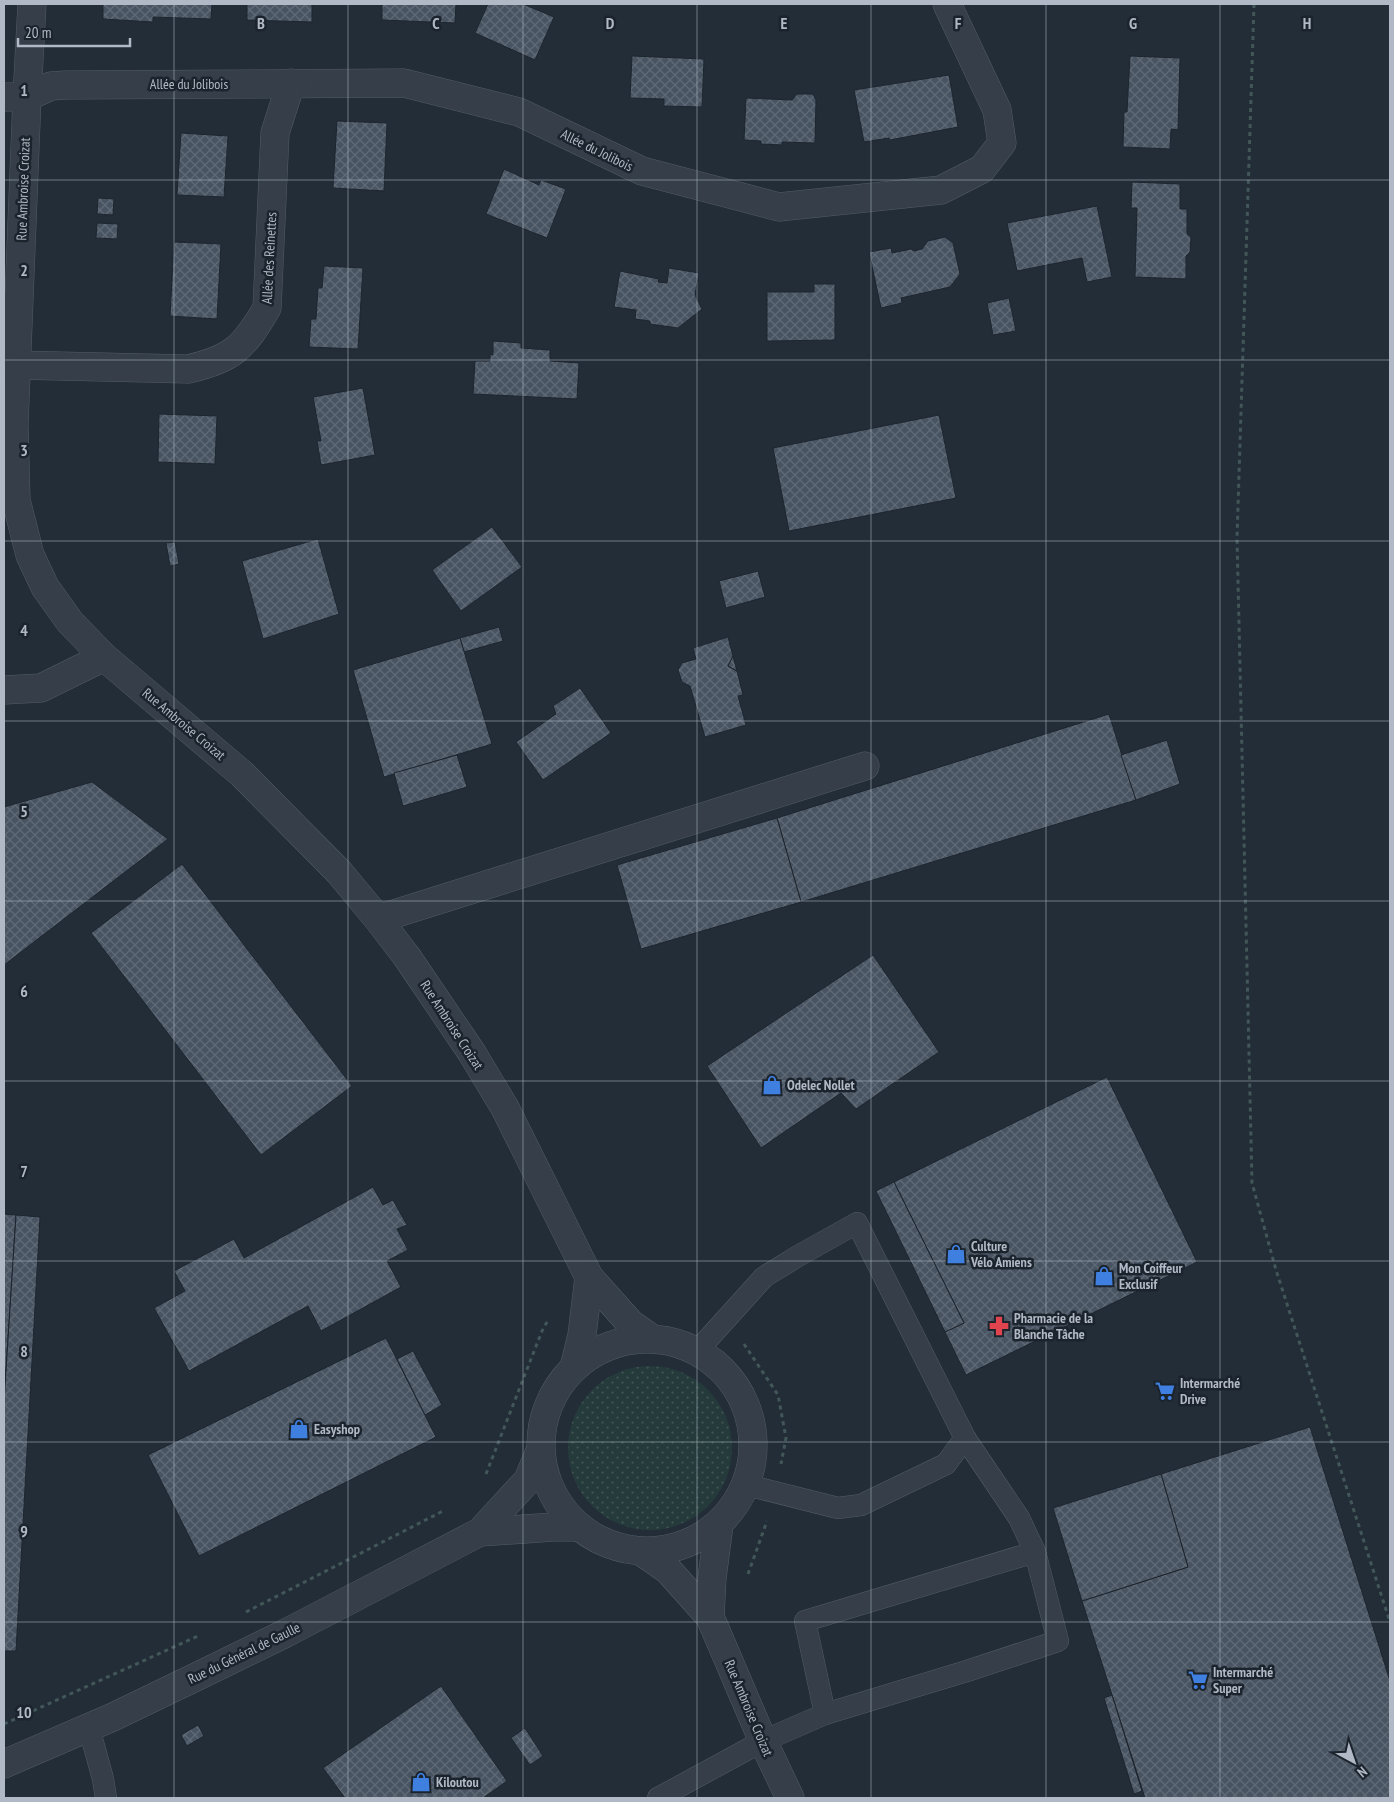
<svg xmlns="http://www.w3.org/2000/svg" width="1394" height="1802" font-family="'PT Sans Narrow',sans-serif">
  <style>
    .grass { fill: url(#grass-dots) }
    .building { fill: url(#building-cross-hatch); stroke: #1d252f }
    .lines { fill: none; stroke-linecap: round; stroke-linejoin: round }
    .lane-casing { stroke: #535c66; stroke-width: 22 }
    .street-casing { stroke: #535c66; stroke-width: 29 }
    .path { stroke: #435759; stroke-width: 3; stroke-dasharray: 4 4; stroke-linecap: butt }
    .lane { stroke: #353e49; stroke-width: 21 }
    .street { stroke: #353e49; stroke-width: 28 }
    .grid { fill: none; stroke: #b0b9c5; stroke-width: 1; stroke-opacity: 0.55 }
    .labels { text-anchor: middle; stroke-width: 5; stroke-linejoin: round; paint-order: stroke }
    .street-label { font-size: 14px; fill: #b0b9c5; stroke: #1b232d }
    .poi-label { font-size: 14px; font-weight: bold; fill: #b0b9c5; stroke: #1b232d; text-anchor: start }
    .grid-label { font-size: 16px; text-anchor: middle; font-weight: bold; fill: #b0b9c5; stroke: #1b232d; stroke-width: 5; stroke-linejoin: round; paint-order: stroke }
  </style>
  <defs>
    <pattern id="grass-dots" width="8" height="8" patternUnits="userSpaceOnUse" patternTransform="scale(1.25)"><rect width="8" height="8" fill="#253a3a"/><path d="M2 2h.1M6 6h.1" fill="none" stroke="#425455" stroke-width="1.8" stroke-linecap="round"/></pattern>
    <pattern id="building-cross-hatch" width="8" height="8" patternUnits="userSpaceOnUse" patternTransform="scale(1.25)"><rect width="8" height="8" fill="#485462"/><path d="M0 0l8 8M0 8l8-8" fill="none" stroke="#606a77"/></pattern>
  </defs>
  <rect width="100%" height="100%" fill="#222d38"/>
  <circle class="grass" cx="650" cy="1448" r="82"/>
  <g class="building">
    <path d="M 103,4 L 212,4 L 211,19 L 153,17 L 153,22 L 103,19 Z"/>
    <path d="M 247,4 L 312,4 L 312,22 L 247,20 Z"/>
    <path d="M 382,4 L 456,4 L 455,23 L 382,20 Z"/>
    <path d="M 488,4 L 523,4 L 554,17 L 535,60 L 475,33 Z"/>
    <path d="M 632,56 L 704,59 L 702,107 L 664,106 L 664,99 L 630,98 Z"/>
    <path d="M 1130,56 L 1180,58 L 1178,130 L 1171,129 L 1170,149 L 1123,147 L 1124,112 L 1127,112 Z"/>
    <path d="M 949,75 L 958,127 L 890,140 L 889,138 L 864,142 L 854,90 Z"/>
    <path d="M 797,94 L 813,94 L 816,100 L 815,143 L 782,142 L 782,145 L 761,144 L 761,141 L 744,140 L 746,98 L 792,100 Z"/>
    <path d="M 337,121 L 387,123 L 384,191 L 333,188 Z"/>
    <path d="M 181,133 L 228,136 L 224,197 L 177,195 Z"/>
    <path d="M 504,169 L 539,185 L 541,180 L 566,189 L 547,238 L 486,214 Z"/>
    <path d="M 1132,182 L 1180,184 L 1180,209 L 1187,209 L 1187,234 L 1191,237 L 1190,252 L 1186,256 L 1186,279 L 1135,277 L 1137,208 L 1131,208 Z"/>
    <path d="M 98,198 L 114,199 L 113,215 L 97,214 Z"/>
    <path d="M 1097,206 L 1112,277 L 1087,282 L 1082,258 L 1017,271 L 1007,223 Z"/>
    <path d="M 97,223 L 118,224 L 117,239 L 96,238 Z"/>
    <path d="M 945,237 L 953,243 L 960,274 L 950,287 L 901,298 L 902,303 L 881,308 L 869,252 L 891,248 L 892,253 L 911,249 L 914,251 L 922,249 L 928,241 Z"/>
    <path d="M 174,242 L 221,244 L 217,319 L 170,316 Z"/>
    <path d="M 324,266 L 363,268 L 358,349 L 309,347 L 311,319 L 316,319 L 318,288 L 322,288 Z"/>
    <path d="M 669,268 L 699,273 L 695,295 L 702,309 L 678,328 L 650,324 L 650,321 L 635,319 L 636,310 L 614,307 L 620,271 L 659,279 L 658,282 L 667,283 Z"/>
    <path d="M 814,284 L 835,284 L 835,340 L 767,341 L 767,292 L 814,292 Z"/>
    <path d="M 1009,298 L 1016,331 L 993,335 L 987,303 Z"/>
    <path d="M 493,341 L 521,343 L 521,348 L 550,350 L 550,361 L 579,363 L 577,399 L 473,394 L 475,361 L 490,361 L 490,354 L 493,355 Z"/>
    <path d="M 363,388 L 375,455 L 321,465 L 317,441 L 321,441 L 313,397 Z"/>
    <path d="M 159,414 L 217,416 L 215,464 L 158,462 Z"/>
    <path d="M 939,415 L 956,498 L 789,531 L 773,448 Z"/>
    <path d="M 492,527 L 522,567 L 461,611 L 432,570 Z"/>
    <path d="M 318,539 L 339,614 L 263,639 L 242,561 Z"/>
    <path d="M 175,542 L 179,564 L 170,566 L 166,543 Z"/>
    <path d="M 758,571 L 765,597 L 726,608 L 719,581 Z"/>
    <path d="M 499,627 L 503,641 L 464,652 L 460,638 Z"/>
    <path d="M 728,637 L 733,656 L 728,666 L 737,671 L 743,695 L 738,696 L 746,725 L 705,737 L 690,686 L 682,682 L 678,670 L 682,663 L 696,659 L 693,648 Z"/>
    <path d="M 460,638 L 492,744 L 384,777 L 353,670 Z"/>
    <path d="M 733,656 L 737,671 L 728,666 Z"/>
    <path d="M 580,688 L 611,733 L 543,780 L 516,742 L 556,714 L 553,706 Z"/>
    <path d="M 1109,714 L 1136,800 L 801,902 L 777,818 Z"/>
    <path d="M 1167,740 L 1180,784 L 1136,800 L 1121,755 Z"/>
    <path d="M 457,755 L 467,787 L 403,806 L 394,773 Z"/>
    <path d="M 92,782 L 168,839 L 4,965 L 4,807 Z"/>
    <path d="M 777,818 L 801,902 L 641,949 L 617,865 Z"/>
    <path d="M 182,864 L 352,1086 L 261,1155 L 91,933 Z"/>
    <path d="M 873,955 L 939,1052 L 856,1109 L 841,1093 L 761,1148 L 707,1066 Z"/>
    <path d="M 1107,1077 L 1197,1262 L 966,1375 L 945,1332 L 964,1323 L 894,1182 Z"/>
    <path d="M 894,1182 L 964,1323 L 945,1332 L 876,1191 Z"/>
    <path d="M 373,1187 L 383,1205 L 393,1200 L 407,1225 L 397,1229 L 408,1250 L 387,1261 L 401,1287 L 321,1331 L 308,1306 L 189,1371 L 154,1308 L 185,1291 L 174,1271 L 234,1239 L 244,1258 Z"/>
    <path d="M 4,1214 L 16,1215 L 4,1401 Z"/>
    <path d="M 16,1215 L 40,1217 L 16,1651 L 4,1651 L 4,1401 Z"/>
    <path d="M 386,1338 L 436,1437 L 199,1556 L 148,1455 Z"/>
    <path d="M 413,1351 L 442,1405 L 425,1415 L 397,1359 Z"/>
    <path d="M 1310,1427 L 1390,1681 L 1390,1798 L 1145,1798 L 1082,1601 L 1188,1567 L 1161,1474 Z"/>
    <path d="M 1161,1474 L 1188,1567 L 1082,1601 L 1053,1508 Z"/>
    <path d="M 441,1686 L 507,1781 L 483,1798 L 345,1798 L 323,1768 Z"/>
    <path d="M 1112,1695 L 1142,1791 L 1134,1794 L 1104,1698 Z"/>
    <path d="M 198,1725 L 204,1736 L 187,1746 L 181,1735 Z"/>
    <path d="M 525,1728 L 543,1756 L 530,1765 L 511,1738 Z"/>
  </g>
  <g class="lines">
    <defs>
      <g id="lane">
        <path d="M 747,1485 L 838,1508 L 861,1505 L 946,1464 L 965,1438"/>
        <path d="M 825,1714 L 805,1621 L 1035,1552"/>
        <path d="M 89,1728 L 103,1779 L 106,1798"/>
        <path d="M 658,1798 L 763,1741 L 825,1714 L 967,1671 L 1058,1641 L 1035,1552 L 1019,1518 L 965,1438 L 857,1223 L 798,1256 L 764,1277 L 698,1350"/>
      </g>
      <g id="street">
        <path d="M 32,4 L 27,97 L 14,425 L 16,500 L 30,555 L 45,587 L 70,622 L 104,657 L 242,774 L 339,872 L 378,919 L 407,957 L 472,1053 L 505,1108 L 589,1277 L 631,1324 L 651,1338"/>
        <path d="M 4,97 L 27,97 L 51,86 L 66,85 L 404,83 L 519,112 L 642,171 L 779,207 L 941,190 L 982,169 L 1002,143 L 997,110 L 947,4"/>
        <path d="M 15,365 L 188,369 C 233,359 244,347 267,308 L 275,133 L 291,83"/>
        <path d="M 4,690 L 41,688 L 104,657"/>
        <path d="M 378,919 L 865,766"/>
        <circle cx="647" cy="1445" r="106"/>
        <path d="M 574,1368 L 582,1335 L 589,1277"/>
        <path d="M 480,1532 L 554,1527 L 578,1527"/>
        <path d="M 642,1552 L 668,1570 L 710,1617 L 763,1741 L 790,1798"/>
        <path d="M 710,1617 L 712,1578 L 719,1525"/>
        <path d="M 4,1764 L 113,1717 L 200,1675 L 286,1633 L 480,1532 L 528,1480 L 540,1451"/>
      </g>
    </defs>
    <use href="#lane" class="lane-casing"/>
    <use href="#street" class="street-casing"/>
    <g class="path">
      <path d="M 1254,4 L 1237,538 L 1252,1183 L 1276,1270 L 1390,1622"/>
      <path d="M 744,1344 L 778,1395 L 786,1438 L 781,1464"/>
      <path d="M 486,1474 L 542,1331 L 548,1320"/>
      <path d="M 748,1574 L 767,1521"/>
      <path d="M 246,1612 L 445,1510"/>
      <path d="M 4,1724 L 198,1636"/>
    </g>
    <use href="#lane" class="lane"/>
    <use href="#street" class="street"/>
  </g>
  <path class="grid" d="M 174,4 L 174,1798M 348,4 L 348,1798M 523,4 L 523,1798M 697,4 L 697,1798M 871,4 L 871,1798M 1046,4 L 1046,1798M 1220,4 L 1220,1798M 4,180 L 1390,180M 4,360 L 1390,360M 4,541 L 1390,541M 4,721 L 1390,721M 4,901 L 1390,901M 4,1081 L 1390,1081M 4,1261 L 1390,1261M 4,1442 L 1390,1442M 4,1622 L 1390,1622"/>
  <defs>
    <symbol id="shop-bare" viewBox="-9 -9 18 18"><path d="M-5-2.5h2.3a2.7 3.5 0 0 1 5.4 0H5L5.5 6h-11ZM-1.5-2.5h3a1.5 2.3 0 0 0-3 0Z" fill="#3f7fe0" stroke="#1b232d" stroke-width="2.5" paint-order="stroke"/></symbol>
    <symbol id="pharmacy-bare" viewBox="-9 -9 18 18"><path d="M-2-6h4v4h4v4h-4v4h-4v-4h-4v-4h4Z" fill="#e0444e" stroke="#1b232d" stroke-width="2.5" paint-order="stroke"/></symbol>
    <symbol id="supermarket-bare" viewBox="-9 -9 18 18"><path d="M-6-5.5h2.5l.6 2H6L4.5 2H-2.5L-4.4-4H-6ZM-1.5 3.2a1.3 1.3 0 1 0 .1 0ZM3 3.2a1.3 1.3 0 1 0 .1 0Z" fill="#3f7fe0" stroke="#1b232d" stroke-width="2.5" paint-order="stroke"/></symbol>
  </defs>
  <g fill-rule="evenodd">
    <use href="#shop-bare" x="758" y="1071" width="28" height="28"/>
    <use href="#shop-bare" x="942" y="1240" width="28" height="28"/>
    <use href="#shop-bare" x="1090" y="1262" width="28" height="28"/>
    <use href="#pharmacy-bare" x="985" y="1312" width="28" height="28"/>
    <use href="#supermarket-bare" x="1151" y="1377" width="28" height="28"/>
    <use href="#shop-bare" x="285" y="1415" width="28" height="28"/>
    <use href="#supermarket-bare" x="1184" y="1666" width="28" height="28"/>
    <use href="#shop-bare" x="407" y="1768" width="28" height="28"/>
  </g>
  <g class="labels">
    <g class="street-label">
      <text x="189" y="89">Allée du Jolibois</text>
      <text transform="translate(597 150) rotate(26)" y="5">Allée du Jolibois</text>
      <text transform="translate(23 189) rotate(-88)" y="5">Rue Ambroise Croizat</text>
      <text transform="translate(269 258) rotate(-87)" y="5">Allée des Reinettes</text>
      <text transform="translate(184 724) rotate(40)" y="5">Rue Ambroise Croizat</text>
      <text transform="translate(452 1025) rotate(57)" y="5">Rue Ambroise Croizat</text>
      <text transform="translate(244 1653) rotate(-26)" y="5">Rue du Général de Gaulle</text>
      <text transform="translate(749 1708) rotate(67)" y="5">Rue Ambroise Croizat</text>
    </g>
    <g class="poi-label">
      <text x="787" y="1090">Odelec Nollet</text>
      <text x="971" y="1251">Culture<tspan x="971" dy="16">Vélo Amiens</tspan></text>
      <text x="1119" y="1273">Mon Coiffeur<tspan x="1119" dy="16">Exclusif</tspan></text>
      <text x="1014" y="1323">Pharmacie de la<tspan x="1014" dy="16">Blanche Tâche</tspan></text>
      <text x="1180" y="1388">Intermarché<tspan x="1180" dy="16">Drive</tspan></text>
      <text x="314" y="1434">Easyshop</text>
      <text x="1213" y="1677">Intermarché<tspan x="1213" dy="16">Super</tspan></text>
      <text x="436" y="1787">Kiloutou</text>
    </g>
  </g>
  <g class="grid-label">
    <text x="261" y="29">B</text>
    <text x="436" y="29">C</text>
    <text x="610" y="29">D</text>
    <text x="784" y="29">E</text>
    <text x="958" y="29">F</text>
    <text x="1133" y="29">G</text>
    <text x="1307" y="29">H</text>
    <text x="24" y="96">1</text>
    <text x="24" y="276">2</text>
    <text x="24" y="456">3</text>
    <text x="24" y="636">4</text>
    <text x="24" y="817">5</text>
    <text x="24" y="997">6</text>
    <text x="24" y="1177">7</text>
    <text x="24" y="1357">8</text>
    <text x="24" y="1537">9</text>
    <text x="24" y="1718">10</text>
  </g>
  <rect width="1394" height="1802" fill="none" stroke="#b0b9c5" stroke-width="10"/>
  <g transform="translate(1354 1762) rotate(140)" stroke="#1b232d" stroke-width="4" paint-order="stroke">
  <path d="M0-4L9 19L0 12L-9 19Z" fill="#b0b9c5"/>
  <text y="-8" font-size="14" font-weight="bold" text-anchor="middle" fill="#b0b9c5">N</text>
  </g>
  <path d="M18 38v8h112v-8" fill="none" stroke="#b0b9c5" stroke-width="2.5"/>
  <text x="25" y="38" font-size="15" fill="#b0b9c5" stroke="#1b232d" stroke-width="4" paint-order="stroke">20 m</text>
</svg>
